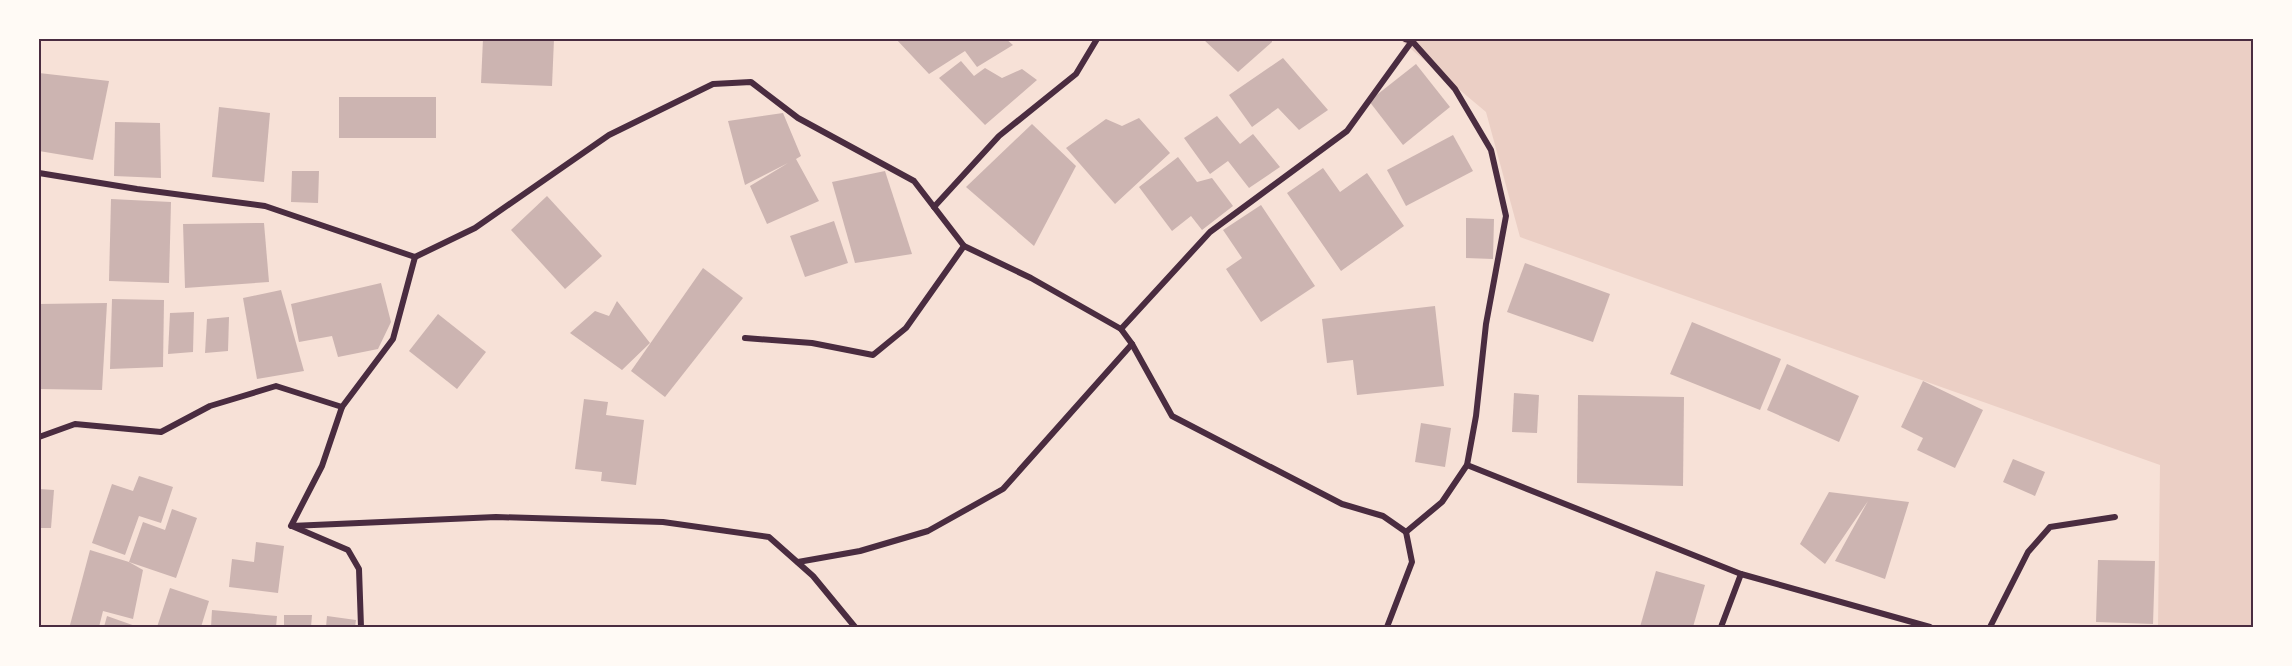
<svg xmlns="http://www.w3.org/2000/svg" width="2292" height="666" font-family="'Work Sans',sans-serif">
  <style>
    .green { fill: #ebcfc5 }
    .building { fill: #ccb4b1 }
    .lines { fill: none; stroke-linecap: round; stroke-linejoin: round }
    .minor { stroke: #4a2c40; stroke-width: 6 }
    .neatline { fill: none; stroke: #4a2c40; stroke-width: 2 }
  </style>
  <rect width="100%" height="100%" fill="#f7e1d7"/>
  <path class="green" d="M 1399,39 L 2253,39 L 2253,627 L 2158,627 L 2160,465 L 1520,237 L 1486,112 Z"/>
  <g class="building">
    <path d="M 483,39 L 554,39 L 552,86 L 481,83 Z"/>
    <path d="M 896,39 L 1006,39 L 1013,45 L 977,67 L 965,51 L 929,74 Z"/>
    <path d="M 1203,39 L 1272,39 L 1272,42 L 1238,72 Z"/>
    <path d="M 1283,58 L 1328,110 L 1299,130 L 1278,108 L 1252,127 L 1229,95 Z"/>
    <path d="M 961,61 L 974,76 L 985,68 L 1002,78 L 1022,69 L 1037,80 L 985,125 L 939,78 Z"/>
    <path d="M 1416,64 L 1450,107 L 1403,145 L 1369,101 Z"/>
    <path d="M 39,73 L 109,81 L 93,160 L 39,151 Z"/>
    <rect x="339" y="97" width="97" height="41"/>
    <path d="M 219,107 L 270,113 L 264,182 L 212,177 Z"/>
    <path d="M 783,113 L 801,156 L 796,159 L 819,201 L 767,224 L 750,186 L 788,163 L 745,185 L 728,121 Z"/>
    <path d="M 1217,116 L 1240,144 L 1253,134 L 1280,167 L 1249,188 L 1228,161 L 1210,174 L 1184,138 Z"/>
    <path d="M 1139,118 L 1170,153 L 1115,204 L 1066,148 L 1106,119 L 1122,126 Z"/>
    <path d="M 115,122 L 160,123 L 161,178 L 114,176 Z"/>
    <path d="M 1032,124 L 1076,166 L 1034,246 L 966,187 Z"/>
    <path d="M 1453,135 L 1473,171 L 1406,206 L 1387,170 Z"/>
    <path d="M 1178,157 L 1197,182 L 1212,178 L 1233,206 L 1202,230 L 1191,216 L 1172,231 L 1139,187 Z"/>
    <path d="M 1323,168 L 1340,192 L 1367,173 L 1404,226 L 1341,271 L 1287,193 Z"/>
    <path d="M 292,171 L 319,171 L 318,203 L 291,202 Z"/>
    <path d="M 885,171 L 912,254 L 855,263 L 832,182 Z"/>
    <path d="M 547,196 L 602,256 L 565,289 L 511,230 Z"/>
    <path d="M 111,199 L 171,202 L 169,283 L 109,281 Z"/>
    <path d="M 1261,205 L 1315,286 L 1261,322 L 1226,269 L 1242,258 L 1223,230 Z"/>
    <path d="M 1466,218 L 1494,219 L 1493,259 L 1466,258 Z"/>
    <path d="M 834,221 L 848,263 L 805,277 L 790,236 Z"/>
    <path d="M 264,223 L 269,282 L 185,288 L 183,224 Z"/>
    <path d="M 1525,263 L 1610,294 L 1593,342 L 1507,312 Z"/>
    <path d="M 703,268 L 743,298 L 665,397 L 631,371 Z"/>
    <path d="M 381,283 L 391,322 L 378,349 L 338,357 L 332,336 L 299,342 L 291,304 Z"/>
    <path d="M 281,290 L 304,371 L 257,379 L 243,298 Z"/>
    <path d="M 112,299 L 164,300 L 163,367 L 110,369 Z"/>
    <path d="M 617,301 L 650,343 L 622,370 L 570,333 L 595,311 L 609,316 Z"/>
    <path d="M 107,303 L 102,390 L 39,389 L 39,304 Z"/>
    <path d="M 1435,306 L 1444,386 L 1357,395 L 1353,360 L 1327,363 L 1322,319 Z"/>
    <path d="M 194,312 L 193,352 L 168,354 L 170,313 Z"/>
    <path d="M 438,314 L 486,352 L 457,389 L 409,351 Z"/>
    <path d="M 229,317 L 228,351 L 205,353 L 207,319 Z"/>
    <path d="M 1692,322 L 1781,359 L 1760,410 L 1670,374 Z"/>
    <path d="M 1787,364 L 1859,396 L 1839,442 L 1767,410 Z"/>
    <path d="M 1923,381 L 1983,410 L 1955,468 L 1917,450 L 1923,438 L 1901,427 Z"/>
    <path d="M 1514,393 L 1539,395 L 1537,433 L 1512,432 Z"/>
    <path d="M 1578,395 L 1684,397 L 1683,486 L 1577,483 Z"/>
    <path d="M 584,399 L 608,402 L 606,415 L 644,420 L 636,485 L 601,481 L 602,472 L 575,469 Z"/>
    <path d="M 1421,423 L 1451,428 L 1445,467 L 1415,462 Z"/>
    <path d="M 2013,459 L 2045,472 L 2035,496 L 2003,482 Z"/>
    <path d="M 139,476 L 173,487 L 161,523 L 139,516 L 125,555 L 92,543 L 112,484 L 133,491 Z"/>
    <path d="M 39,489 L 54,490 L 51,528 L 39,528 Z"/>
    <path d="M 1829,492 L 1909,502 L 1885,579 L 1835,561 L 1868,501 L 1825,564 L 1800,544 Z"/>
    <path d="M 172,509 L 197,518 L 176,578 L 129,562 L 143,522 L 165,530 Z"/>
    <path d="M 256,542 L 284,546 L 278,593 L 229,587 L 232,559 L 254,562 Z"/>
    <path d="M 90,550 L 129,562 L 143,570 L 133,619 L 103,611 L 99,627 L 70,625 Z"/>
    <path d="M 2098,560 L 2155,561 L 2153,624 L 2096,622 Z"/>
    <path d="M 1656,571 L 1705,585 L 1693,627 L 1640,627 Z"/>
    <path d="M 170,588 L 209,601 L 201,627 L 157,627 Z"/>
    <path d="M 212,610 L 277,616 L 276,627 L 211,627 Z"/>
    <path d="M 284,615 L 312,615 L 311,627 L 284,627 Z"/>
    <path d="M 107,616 L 138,627 L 104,627 Z"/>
    <path d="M 327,616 L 356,620 L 355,627 L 326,627 Z"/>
  </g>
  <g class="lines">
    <g class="minor">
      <path d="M 1405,39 L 1412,41 L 1455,89 L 1491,150 L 1506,216 L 1486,324 L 1476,416 L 1467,465 L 1442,502 L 1406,532"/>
      <path d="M 39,173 L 137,189 L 265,206 L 415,257 L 475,228 L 609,135 L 713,84 L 751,82 L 798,118 L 914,181 L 964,246 L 1031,278 L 1121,329 L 1132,344 L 1172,416 L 1342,504 L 1383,516 L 1406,532"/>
      <path d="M 934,207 L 999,136 L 1076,74 L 1097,39"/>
      <path d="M 415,257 L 393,339 L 342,407 L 322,466 L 291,526 L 496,517 L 663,522 L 769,537 L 813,576 L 855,627"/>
      <path d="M 1121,329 L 1210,232 L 1347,131 L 1412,41"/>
      <path d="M 745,338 L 812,343 L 873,355 L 906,328 L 964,246"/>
      <path d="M 39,437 L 75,424 L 161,432 L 210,406 L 276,386 L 342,407"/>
      <path d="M 1467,465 L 1741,574 L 1930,627"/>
      <path d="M 292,526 L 348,550 L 359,569 L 361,627"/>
      <path d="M 798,562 L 860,551 L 928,531 L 1003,489 L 1132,344"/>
      <path d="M 1387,627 L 1412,562 L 1406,532"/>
      <path d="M 1721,627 L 1741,574"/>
      <path d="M 1990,627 L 2028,552 L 2050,527 L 2115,517"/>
    </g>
  </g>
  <rect width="2292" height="666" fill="none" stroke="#fffaf5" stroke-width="81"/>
  <rect x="40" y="40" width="2212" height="586" class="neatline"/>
</svg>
